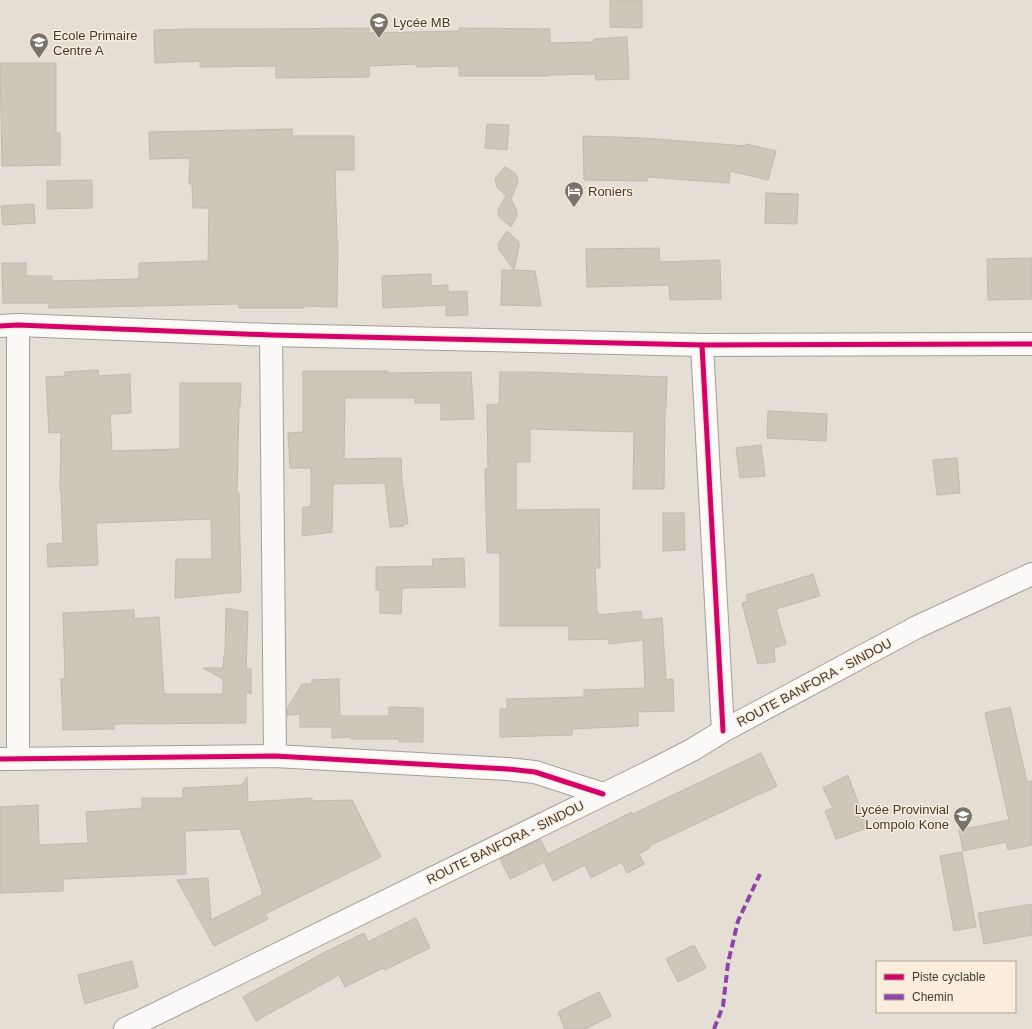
<svg xmlns="http://www.w3.org/2000/svg" width="1032" height="1029" font-family="Arial,sans-serif">
  <style>
    .building { fill: #cfc6ba; stroke: #beb9b1 }
    .lines { fill: none; stroke-linecap: round; stroke-linejoin: round }
    .minor-casing { stroke: #a49e97; stroke-width: 24 }
    .major-casing { stroke: #a49e97; stroke-width: 24 }
    .minor { stroke: #fbfaf9; stroke-width: 22 }
    .major { stroke: #fbfaf9; stroke-width: 22 }
    .quiet { stroke: #8e44ad; stroke-width: 4; stroke-dasharray: 8 4; stroke-linecap: butt }
    .cycleway-casing { stroke: #faeddb; stroke-width: 8 }
    .cycleway { stroke: #d6006c; stroke-width: 5 }
    .labels { text-anchor: middle; stroke-width: 3; stroke-linejoin: round; paint-order: stroke }
    .poi-label { font-size: 13px; fill: #3f3a33; stroke: #faeddb; text-anchor: start }
    .street-label { font-size: 13px; fill: #3f3a33; stroke: #faeddb }
  </style>
  <rect width="100%" height="100%" fill="#e5ded5"/>
  <g class="building">
    <path d="M 610,0 L 642,0 L 642,28 L 610,27 Z"/>
    <path d="M 369,28 L 369,33 L 459,31 L 459,28 L 550,29 L 550,43 L 594,42 L 594,39 L 627,37 L 629,79 L 596,80 L 595,74 L 549,75 L 549,76 L 459,76 L 459,66 L 417,67 L 417,64 L 369,66 L 369,77 L 276,78 L 276,66 L 200,67 L 200,61 L 155,63 L 154,30 L 190,29 L 264,29 Z"/>
    <path d="M 0,63 L 56,63 L 56,133 L 60,133 L 60,165 L 2,166 Z"/>
    <path d="M 487,124 L 509,125 L 507,150 L 485,148 Z"/>
    <path d="M 292,129 L 292,136 L 354,136 L 354,170 L 335,170 L 337,240 L 338,240 L 337,307 L 304,306 L 304,308 L 239,308 L 239,304 L 49,308 L 49,303 L 3,303 L 2,263 L 26,263 L 26,276 L 52,276 L 52,281 L 139,279 L 139,263 L 208,261 L 209,208 L 193,208 L 192,184 L 189,184 L 190,158 L 150,159 L 149,132 Z"/>
    <path d="M 583,136 L 643,138 L 746,146 L 746,144 L 776,151 L 768,180 L 730,171 L 729,183 L 647,177 L 647,181 L 584,180 Z"/>
    <path d="M 505,167 L 515,173 L 517,177 L 518,182 L 511,199 L 516,209 L 517,212 L 517,215 L 511,227 L 499,217 L 498,210 L 506,196 L 497,187 L 495,178 Z"/>
    <path d="M 92,180 L 92,208 L 47,209 L 47,181 Z"/>
    <path d="M 766,193 L 798,194 L 797,224 L 765,223 Z"/>
    <path d="M 34,204 L 35,223 L 3,225 L 1,206 Z"/>
    <path d="M 507,231 L 518,241 L 519,244 L 519,247 L 514,270 L 535,271 L 541,306 L 501,305 L 502,270 L 514,270 L 499,250 L 498,244 Z"/>
    <path d="M 659,248 L 660,262 L 720,260 L 721,299 L 670,300 L 669,285 L 587,287 L 586,249 Z"/>
    <path d="M 1032,258 L 1032,299 L 988,300 L 987,259 Z"/>
    <path d="M 431,274 L 431,286 L 448,285 L 448,292 L 467,291 L 468,315 L 446,316 L 446,305 L 383,308 L 382,276 Z"/>
    <path d="M 98,370 L 99,376 L 130,374 L 131,413 L 110,414 L 112,451 L 180,449 L 180,383 L 241,383 L 240,407 L 239,407 L 237,493 L 239,493 L 241,592 L 175,598 L 176,559 L 212,559 L 211,519 L 96,523 L 98,565 L 48,567 L 47,544 L 63,543 L 61,492 L 60,492 L 61,432 L 49,433 L 46,377 L 65,376 L 65,372 Z"/>
    <path d="M 303,371 L 387,371 L 387,373 L 471,372 L 474,419 L 441,420 L 441,403 L 415,403 L 415,398 L 345,398 L 344,459 L 401,458 L 402,480 L 408,524 L 404,524 L 404,526 L 390,527 L 385,483 L 333,484 L 332,532 L 302,536 L 303,507 L 311,507 L 311,468 L 290,468 L 288,433 L 303,432 Z"/>
    <path d="M 500,372 L 530,372 L 667,377 L 666,409 L 665,409 L 664,489 L 633,489 L 634,432 L 530,429 L 530,462 L 516,462 L 516,510 L 599,509 L 600,568 L 595,568 L 597,611 L 598,611 L 598,615 L 641,611 L 642,620 L 662,618 L 666,680 L 673,679 L 674,711 L 638,712 L 638,726 L 572,729 L 572,735 L 500,737 L 500,709 L 507,709 L 507,699 L 584,697 L 584,690 L 645,688 L 643,640 L 609,644 L 609,639 L 569,640 L 569,626 L 500,626 L 500,553 L 487,553 L 485,469 L 488,468 L 487,405 L 499,404 Z"/>
    <path d="M 768,411 L 827,414 L 826,441 L 767,438 Z"/>
    <path d="M 761,445 L 765,476 L 740,478 L 736,448 Z"/>
    <path d="M 957,458 L 960,493 L 937,495 L 933,460 Z"/>
    <path d="M 663,513 L 684,513 L 685,550 L 663,551 Z"/>
    <path d="M 464,558 L 465,587 L 402,588 L 401,614 L 380,613 L 380,590 L 376,590 L 376,567 L 433,566 L 432,559 Z"/>
    <path d="M 813,574 L 820,596 L 776,609 L 786,644 L 774,648 L 775,662 L 758,664 L 742,603 L 748,601 L 746,595 Z"/>
    <path d="M 226,608 L 248,612 L 246,669 L 251,669 L 251,694 L 246,691 L 246,723 L 114,724 L 114,729 L 63,730 L 61,679 L 65,679 L 63,613 L 134,610 L 134,619 L 159,617 L 164,694 L 223,694 L 223,679 L 203,668 L 223,668 L 224,655 L 225,655 Z"/>
    <path d="M 339,679 L 340,716 L 389,716 L 389,707 L 423,708 L 423,742 L 399,742 L 399,739 L 351,739 L 351,737 L 332,738 L 332,727 L 300,727 L 300,714 L 287,715 L 287,709 L 302,684 L 312,684 L 312,680 Z"/>
    <path d="M 1010,707 L 1027,782 L 1032,781 L 1032,845 L 1008,850 L 1006,842 L 963,851 L 959,830 L 1009,820 L 985,713 Z"/>
    <path d="M 761,753 L 777,786 L 649,846 L 650,848 L 639,854 L 644,864 L 627,873 L 622,862 L 591,878 L 585,865 L 553,881 L 544,862 L 510,879 L 500,859 L 540,839 L 548,854 L 632,812 L 633,814 Z"/>
    <path d="M 848,775 L 867,828 L 836,839 L 825,811 L 833,808 L 823,788 Z"/>
    <path d="M 247,777 L 248,802 L 312,798 L 312,801 L 352,800 L 381,857 L 265,914 L 268,919 L 214,946 L 177,880 L 208,878 L 211,920 L 263,894 L 240,829 L 185,831 L 186,874 L 63,879 L 63,891 L 0,893 L 0,807 L 38,805 L 39,845 L 88,843 L 86,812 L 142,808 L 142,798 L 183,798 L 183,788 L 242,785 Z"/>
    <path d="M 962,852 L 976,927 L 954,931 L 940,856 Z"/>
    <path d="M 1032,904 L 1032,935 L 984,944 L 978,913 Z"/>
    <path d="M 416,918 L 430,948 L 384,970 L 383,968 L 345,987 L 339,975 L 256,1021 L 243,997 L 325,952 L 364,933 L 368,942 Z"/>
    <path d="M 694,945 L 706,968 L 678,982 L 666,959 Z"/>
    <path d="M 132,961 L 138,987 L 85,1004 L 78,975 Z"/>
    <path d="M 599,992 L 611,1016 L 585,1029 L 565,1029 L 558,1012 Z"/>
  </g>
  <g class="lines">
    <defs>
      <g id="minor">
        <path d="M 0,326 L 18,325 L 271,335 L 702,345 L 1032,344"/>
        <path d="M 271,335 L 275,756"/>
        <path d="M 702,345 L 723,731"/>
        <path d="M 0,759 L 275,756 L 507,769 L 535,772 L 603,794"/>
        <path d="M 18,759 L 18,325"/>
      </g>
      <path id="major" d="M 125,1029 L 645,774 L 692,750 L 723,731 L 917,627 L 1032,574"/>
    </defs>
    <use href="#minor" class="minor-casing"/>
    <use href="#major" class="major-casing"/>
    <use href="#minor" class="minor"/>
    <use href="#major" class="major"/>
    <path class="quiet" d="M 714,1029 L 723,1006 L 728,963 L 738,921 L 760,874"/>
    <defs>
      <g id="cycleway">
        <path d="M 0,326 L 18,325 L 271,335 L 702,345 L 1032,344"/>
        <path d="M 702,345 L 723,731"/>
        <path d="M 0,759 L 275,756 L 507,769 L 535,772 L 603,794"/>
      </g>
    </defs>
    <use href="#cycleway" class="cycleway-casing"/>
    <use href="#cycleway" class="cycleway"/>
  </g>
  <defs>
    <symbol id="school-pin" viewBox="-11 -11 22 30"><path d="M0 17L-7.5 6A9.5 9.5 0 1 1 7.5 6Z" fill="#79736c" stroke="#faeddb"/><path d="M0-5L7-2L0 1L-7-2ZM-4 1L0 2.5L4 1V4Q0 6-4 4Z" fill="#fff"/></symbol>
    <symbol id="hotel-pin" viewBox="-11 -11 22 30"><path d="M0 17L-7.5 6A9.5 9.5 0 1 1 7.5 6Z" fill="#79736c" stroke="#faeddb"/><path d="M-6-4.5h1.5V1H6V5H4.5V3h-9V5H-6ZM-4 0a1.8 1.8 0 1 1 3.6 0ZM.5 0V-2.5h3Q6-2.5 6 0Z" fill="#fff"/></symbol>
  </defs>
  <g fill-rule="evenodd">
    <use href="#school-pin" x="368" y="11" width="22" height="30"/>
    <use href="#school-pin" x="28" y="31" width="22" height="30"/>
    <use href="#hotel-pin" x="563" y="180" width="22" height="30"/>
    <use href="#school-pin" x="952" y="805" width="22" height="30"/>
  </g>
  <g class="labels">
    <g class="poi-label">
      <text x="393" y="27">Lycée MB</text>
      <text x="53" y="40">Ecole Primaire<tspan x="53" dy="15">Centre A</tspan></text>
      <text x="588" y="196">Roniers</text>
      <text x="949" y="814" text-anchor="end">Lycée Provinvial<tspan x="949" dy="15">Lompolo Kone</tspan></text>
    </g>
    <g class="street-label">
      <text transform="translate(814 682) rotate(-28)" y="5">ROUTE BANFORA - SINDOU</text>
      <text transform="translate(505 842) rotate(-26)" y="5">ROUTE BANFORA - SINDOU</text>
    </g>
  </g>
  <rect x="876" y="961" width="140" height="52" fill="#faeddb" stroke="#afa598"/>
  <rect x="884" y="974" width="20" height="6" fill="#d6006c" stroke="#afa598"/>
  <text x="912" y="981" font-size="12" fill="#3f3a33">Piste cyclable</text>
  <rect x="884" y="994" width="20" height="6" fill="#8e44ad" stroke="#afa598"/>
  <text x="912" y="1001" font-size="12" fill="#3f3a33">Chemin</text>
</svg>
